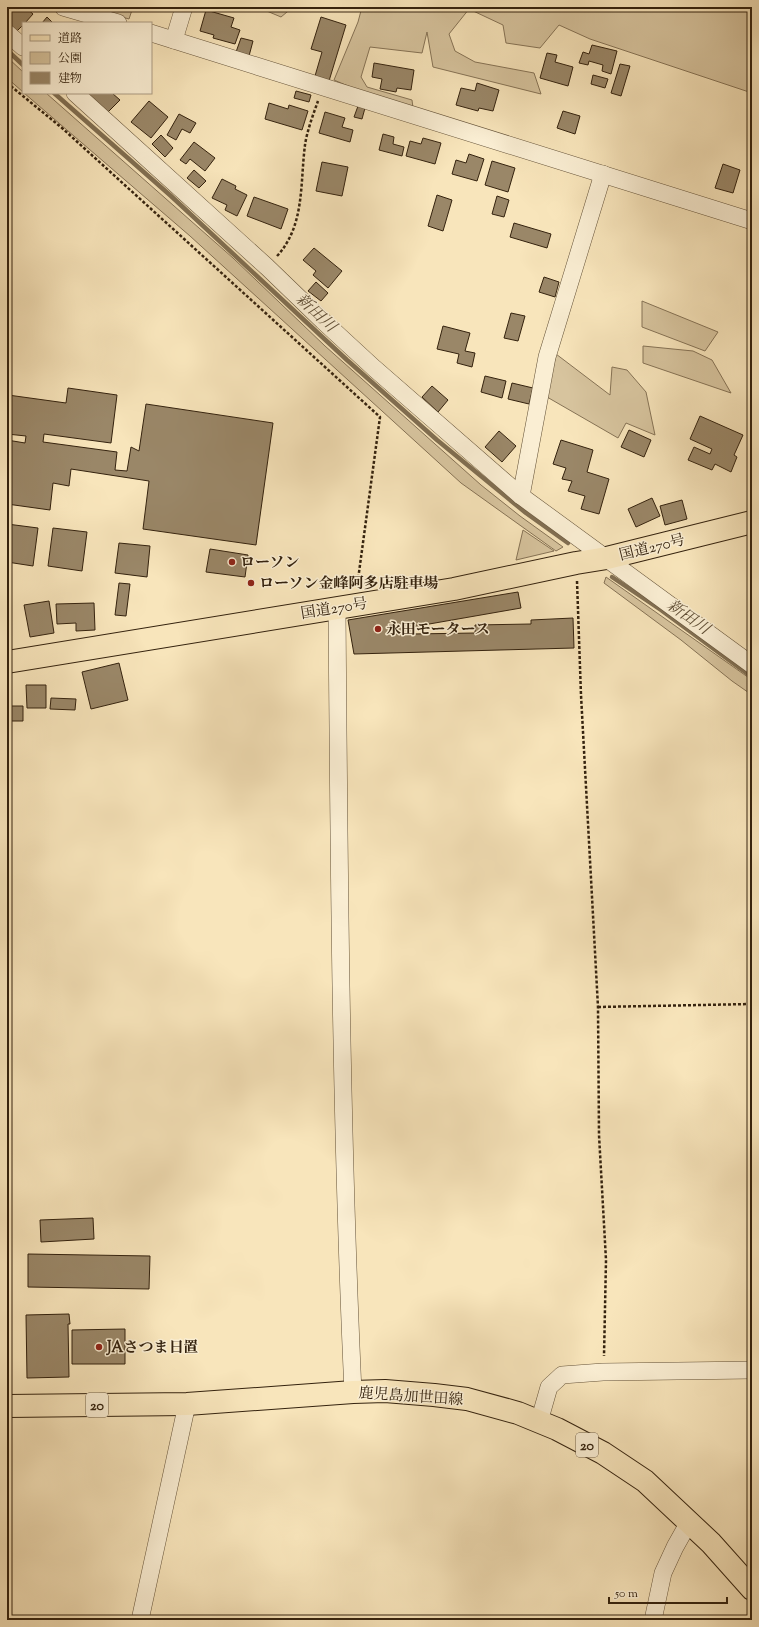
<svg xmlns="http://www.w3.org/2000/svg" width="759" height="1627" font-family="'Sorts Mill Goudy','Noto Serif JP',serif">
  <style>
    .green { fill: #d7c49e; stroke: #867356 }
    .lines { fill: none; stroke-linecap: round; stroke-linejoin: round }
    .stream { stroke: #816f52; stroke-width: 4.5 }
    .building { fill: #9a8768; stroke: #34220e }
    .minor-casing { stroke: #655339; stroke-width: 18 }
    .major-casing { stroke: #34220e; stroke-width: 24 }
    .highway-casing { stroke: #34220e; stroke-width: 24 }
    .path { stroke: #34220e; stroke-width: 2.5; stroke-dasharray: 3 2; stroke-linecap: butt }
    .minor { stroke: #faeed3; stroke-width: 17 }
    .major { stroke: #f8e5bb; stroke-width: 22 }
    .highway { stroke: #f8e5bb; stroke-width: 22 }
    .poi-dot { fill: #8f2418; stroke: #faeed3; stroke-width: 1.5 }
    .labels { text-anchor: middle; stroke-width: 3; stroke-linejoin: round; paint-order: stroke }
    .shield { fill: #faeed3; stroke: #6f5f49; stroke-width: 1 }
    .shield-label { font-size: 14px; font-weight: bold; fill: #34220e }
    .street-label { font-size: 15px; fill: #34220e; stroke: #faeed3 }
    .poi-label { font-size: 15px; font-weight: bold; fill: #34220e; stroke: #faeed3; text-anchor: start }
    .water-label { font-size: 16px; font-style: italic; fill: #614f36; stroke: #faeed3 }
  </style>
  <rect width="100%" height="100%" fill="#f8e5bb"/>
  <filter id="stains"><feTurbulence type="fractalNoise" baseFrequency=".005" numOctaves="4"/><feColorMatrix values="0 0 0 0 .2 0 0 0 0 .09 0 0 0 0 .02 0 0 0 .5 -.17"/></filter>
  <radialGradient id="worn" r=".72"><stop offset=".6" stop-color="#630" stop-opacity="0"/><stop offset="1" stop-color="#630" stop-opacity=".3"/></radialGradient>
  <g class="green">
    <path d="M 87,7 L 133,7 L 129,19 Z"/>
    <path d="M 244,7 L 293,7 L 281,17 L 262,9 Z"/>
    <path d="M 362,7 L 752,7 L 752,93 L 590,39 L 559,25 L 540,48 L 506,43 L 503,25 L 469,9 L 449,34 L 455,51 L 475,62 L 534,73 L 541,94 L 433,67 L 427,32 L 422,53 L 370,47 L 361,77 L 367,87 L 412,100 L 413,108 L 355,89 L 334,80 L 358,22 Z"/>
    <path d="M 7,57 L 23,72 L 23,92 L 7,78 Z"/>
    <path d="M 24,93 L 46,93 L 233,258 L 325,346 L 481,485 L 520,516 L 563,547 L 556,551 L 461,483 L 190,236 Z"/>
    <path d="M 642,301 L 718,332 L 705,351 L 642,327 Z"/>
    <path d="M 643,346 L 693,351 L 712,360 L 731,393 L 643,363 Z"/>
    <path d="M 556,354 L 610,395 L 612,367 L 627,370 L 646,392 L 655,435 L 626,423 L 618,438 L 547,397 Z"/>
    <path d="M 523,530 L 554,551 L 516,560 Z"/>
    <path d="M 606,577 L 752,680 L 752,695 L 732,681 L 681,640 L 604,583 Z"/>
  </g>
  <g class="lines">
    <g class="stream">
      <path d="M 7,50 L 23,65"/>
      <path d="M 54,93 L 171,196 L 347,360 L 437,440 L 526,513 L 568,543"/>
      <path d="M 612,577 L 661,610 L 752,677"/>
    </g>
  </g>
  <g class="building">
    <path d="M 7,7 L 25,7 L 33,14 L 25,23 L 23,23 L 23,25 L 17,31 L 7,21 Z"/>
    <path d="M 206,10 L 234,18 L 231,27 L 240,30 L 235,44 L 213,38 L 214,35 L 200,31 Z"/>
    <path d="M 47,17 L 53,23 L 42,23 Z"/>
    <path d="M 321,17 L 346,25 L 329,81 L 315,76 L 322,52 L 311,49 Z"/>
    <path d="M 241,38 L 253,41 L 249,56 L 236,52 Z"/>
    <path d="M 592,45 L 617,51 L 611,74 L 602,71 L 603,65 L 589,61 L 588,65 L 579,63 L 583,52 L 589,54 Z"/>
    <path d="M 547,53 L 557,55 L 555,62 L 573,67 L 568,86 L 540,78 Z"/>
    <path d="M 374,63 L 414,70 L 411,90 L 397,88 L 396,92 L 380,89 L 382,79 L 372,77 Z"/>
    <path d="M 620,64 L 630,66 L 621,96 L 611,93 Z"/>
    <path d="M 593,75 L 608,79 L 605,88 L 591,84 Z"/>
    <path d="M 477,83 L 499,90 L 493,111 L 479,108 L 478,111 L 456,105 L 461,88 L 475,91 Z"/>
    <path d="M 296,91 L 311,95 L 309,102 L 294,98 Z"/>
    <path d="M 87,93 L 112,93 L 120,100 L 108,112 Z"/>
    <path d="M 149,101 L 168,117 L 151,138 L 131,122 Z"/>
    <path d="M 269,103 L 288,109 L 289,105 L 308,111 L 302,130 L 265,119 Z"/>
    <path d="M 358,106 L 365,108 L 362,119 L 354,117 Z"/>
    <path d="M 563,111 L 580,116 L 575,134 L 557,128 Z"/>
    <path d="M 325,112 L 345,118 L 342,127 L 353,130 L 350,142 L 319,133 Z"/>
    <path d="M 179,114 L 196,123 L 190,133 L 182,129 L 176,140 L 167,135 Z"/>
    <path d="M 383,134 L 394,137 L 393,144 L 404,147 L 402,156 L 379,150 Z"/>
    <path d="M 161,135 L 173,148 L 165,157 L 152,144 Z"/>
    <path d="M 423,138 L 441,143 L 435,164 L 406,156 L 410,141 L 421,144 Z"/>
    <path d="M 194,142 L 215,158 L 205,171 L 190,159 L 186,164 L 180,160 Z"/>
    <path d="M 469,154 L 484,159 L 477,181 L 452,174 L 456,160 L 466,163 Z"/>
    <path d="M 492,161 L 515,168 L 508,192 L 485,185 Z"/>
    <path d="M 322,162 L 348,167 L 342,196 L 316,191 Z"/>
    <path d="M 723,164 L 740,170 L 733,193 L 715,188 Z"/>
    <path d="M 194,170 L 206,181 L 199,188 L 187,178 Z"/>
    <path d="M 222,179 L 236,186 L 235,189 L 247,195 L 237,216 L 225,210 L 227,205 L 212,198 Z"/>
    <path d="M 437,195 L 452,200 L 443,231 L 428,226 Z"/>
    <path d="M 497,196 L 509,200 L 504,217 L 492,214 Z"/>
    <path d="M 254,197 L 288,209 L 281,229 L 247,216 Z"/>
    <path d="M 514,223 L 551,234 L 547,248 L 510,237 Z"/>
    <path d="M 314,248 L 342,271 L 328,288 L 313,275 L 316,271 L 303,260 Z"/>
    <path d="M 544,277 L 559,282 L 555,297 L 539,292 Z"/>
    <path d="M 316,282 L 328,293 L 321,301 L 308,291 Z"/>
    <path d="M 511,313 L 525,316 L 518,341 L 504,338 Z"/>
    <path d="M 443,326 L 470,333 L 465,351 L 475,353 L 472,367 L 457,363 L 459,354 L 437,349 Z"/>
    <path d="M 485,376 L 506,381 L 502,398 L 481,392 Z"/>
    <path d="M 7,380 L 10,381 L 8,395 L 66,403 L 68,388 L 117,395 L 111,443 L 44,434 L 43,442 L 117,452 L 115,470 L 127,471 L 131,447 L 139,451 L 146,404 L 273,423 L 256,545 L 143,529 L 149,481 L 71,469 L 69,486 L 53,483 L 50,510 L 7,504 L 7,440 L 25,443 L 26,436 L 7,434 Z"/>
    <path d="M 512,383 L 533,388 L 529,404 L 508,399 Z"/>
    <path d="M 432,386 L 448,400 L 438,412 L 422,397 Z"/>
    <path d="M 700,416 L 743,435 L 734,455 L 737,457 L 731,472 L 715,464 L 712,470 L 688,460 L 694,447 L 710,454 L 712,449 L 690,439 Z"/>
    <path d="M 629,430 L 651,440 L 644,457 L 621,447 Z"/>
    <path d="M 499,431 L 516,446 L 502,462 L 485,447 Z"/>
    <path d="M 561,440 L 593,450 L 587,472 L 609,479 L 599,514 L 581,509 L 585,496 L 568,491 L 572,481 L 562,479 L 566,468 L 553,464 Z"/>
    <path d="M 652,498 L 660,516 L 636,527 L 628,509 Z"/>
    <path d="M 682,500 L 687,519 L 665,525 L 660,506 Z"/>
    <path d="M 7,524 L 38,528 L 33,566 L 7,562 Z"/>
    <path d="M 53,528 L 87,532 L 82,571 L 48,566 Z"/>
    <path d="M 119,543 L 150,546 L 147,577 L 115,573 Z"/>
    <path d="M 210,549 L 248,555 L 245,577 L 206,572 Z"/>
    <path d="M 119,583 L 130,584 L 126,616 L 115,615 Z"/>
    <path d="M 518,592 L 521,608 L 412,627 L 412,634 L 475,633 L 475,625 L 531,624 L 531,620 L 573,618 L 574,648 L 354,654 L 348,620 Z"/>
    <path d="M 49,601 L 54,633 L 30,637 L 24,605 Z"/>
    <path d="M 94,603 L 95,630 L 76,631 L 76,623 L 57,624 L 56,604 Z"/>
    <path d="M 119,663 L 128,700 L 91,709 L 82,672 Z"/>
    <path d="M 26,685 L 46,685 L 46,708 L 27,708 Z"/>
    <path d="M 7,695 L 11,695 L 11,706 L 23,706 L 23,721 L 7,721 Z"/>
    <path d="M 51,698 L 76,699 L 75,710 L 50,709 Z"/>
    <path d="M 93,1218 L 94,1239 L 41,1242 L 40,1220 Z"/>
    <path d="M 28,1254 L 150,1256 L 149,1289 L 28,1287 Z"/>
    <path d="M 69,1314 L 70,1324 L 68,1324 L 69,1377 L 27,1378 L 26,1315 Z"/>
    <path d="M 125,1329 L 125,1364 L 72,1364 L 72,1330 Z"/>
  </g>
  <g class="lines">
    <defs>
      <g id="minor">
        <path d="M 63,7 L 118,23"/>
        <path d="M 7,33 L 23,47"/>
        <path d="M 151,33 L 752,221"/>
        <path d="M 174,40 L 184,7"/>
        <path d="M 75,93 L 267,267 L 323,321 L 374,368 L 521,496 L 752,665"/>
        <path d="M 521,496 L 547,357 L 603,174"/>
        <path d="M 337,608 C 339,869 341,1131 353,1392"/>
        <path d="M 539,1422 L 549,1387 L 562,1375 L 603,1372 L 752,1370"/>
        <path d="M 140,1620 L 187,1404"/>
        <path d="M 653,1620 L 663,1573 L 675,1547 L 689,1522"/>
      </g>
      <path id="major" d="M 7,1406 L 187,1404 L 353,1392 L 385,1391 L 434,1395 L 467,1399 L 518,1413 L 557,1429 L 603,1453 L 645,1481 L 711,1543 L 752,1589"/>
      <path id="highway" d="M 7,662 L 454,589 L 576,563 L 607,558 L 752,522"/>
    </defs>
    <use href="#minor" class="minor-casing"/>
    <use href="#major" class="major-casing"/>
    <use href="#highway" class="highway-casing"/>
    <g class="path">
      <path d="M 7,83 L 62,128 L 380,417 L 357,587"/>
      <path d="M 277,256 C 305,226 300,183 305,145 C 307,131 313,115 318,101"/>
      <path d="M 577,581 L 581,695 L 598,1007 L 599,1135 L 606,1260 L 604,1356"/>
      <path d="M 598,1007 L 752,1004"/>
    </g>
    <use href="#minor" class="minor"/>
    <use href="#major" class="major"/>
    <use href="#highway" class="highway"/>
  </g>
  <g class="poi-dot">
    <circle cx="232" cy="562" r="4"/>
    <circle cx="251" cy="583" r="4"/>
    <circle cx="378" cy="629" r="4"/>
    <circle cx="99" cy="1347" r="4"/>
  </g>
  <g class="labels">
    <g class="shield">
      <rect x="86" y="1393" width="22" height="24" rx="3"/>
      <rect x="576" y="1433" width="22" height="24" rx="3"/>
    </g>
    <g class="shield-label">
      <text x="97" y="1410">20</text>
      <text x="587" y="1450">20</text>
    </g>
    <g class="street-label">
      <text transform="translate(652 547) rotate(-14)" y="5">国道270号</text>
      <text transform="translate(334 608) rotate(-9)" y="5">国道270号</text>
      <text transform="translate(411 1396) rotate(4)" y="5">鹿児島加世田線</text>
    </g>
    <g class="poi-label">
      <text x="240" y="567">ローソン</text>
      <text x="259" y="588">ローソン金峰阿多店駐車場</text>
      <text x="386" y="634">永田モータース</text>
      <text x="107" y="1352">JAさつま日置</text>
    </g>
    <g class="water-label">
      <text transform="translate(317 312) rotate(43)" y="6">新田川</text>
      <text transform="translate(689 616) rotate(35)" y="6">新田川</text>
    </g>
  </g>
  <rect width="759" height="1627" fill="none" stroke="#f8e5bb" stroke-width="24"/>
  <rect x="8" y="8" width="743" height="1611" fill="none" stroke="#34220e" stroke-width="2"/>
  <rect x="12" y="12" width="735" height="1603" fill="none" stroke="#34220e"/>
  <rect x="22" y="22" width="130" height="72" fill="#faeed3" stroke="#ab9c84"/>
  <rect x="30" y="35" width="20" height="6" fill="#f8e5bb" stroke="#ab9c84"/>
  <text x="58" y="42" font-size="12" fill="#34220e">道路</text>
  <rect x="30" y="52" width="20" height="12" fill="#d7c49e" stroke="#ab9c84"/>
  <text x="58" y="62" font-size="12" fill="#34220e">公園</text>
  <rect x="30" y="72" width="20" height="12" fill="#9a8768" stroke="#ab9c84"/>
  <text x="58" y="82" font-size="12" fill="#34220e">建物</text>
  <path d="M609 1597v6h118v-6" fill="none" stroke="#34220e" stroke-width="2"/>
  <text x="615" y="1597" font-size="12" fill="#34220e" stroke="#faeed3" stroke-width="3" paint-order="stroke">50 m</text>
  <rect width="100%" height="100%" filter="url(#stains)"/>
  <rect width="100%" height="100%" fill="url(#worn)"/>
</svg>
